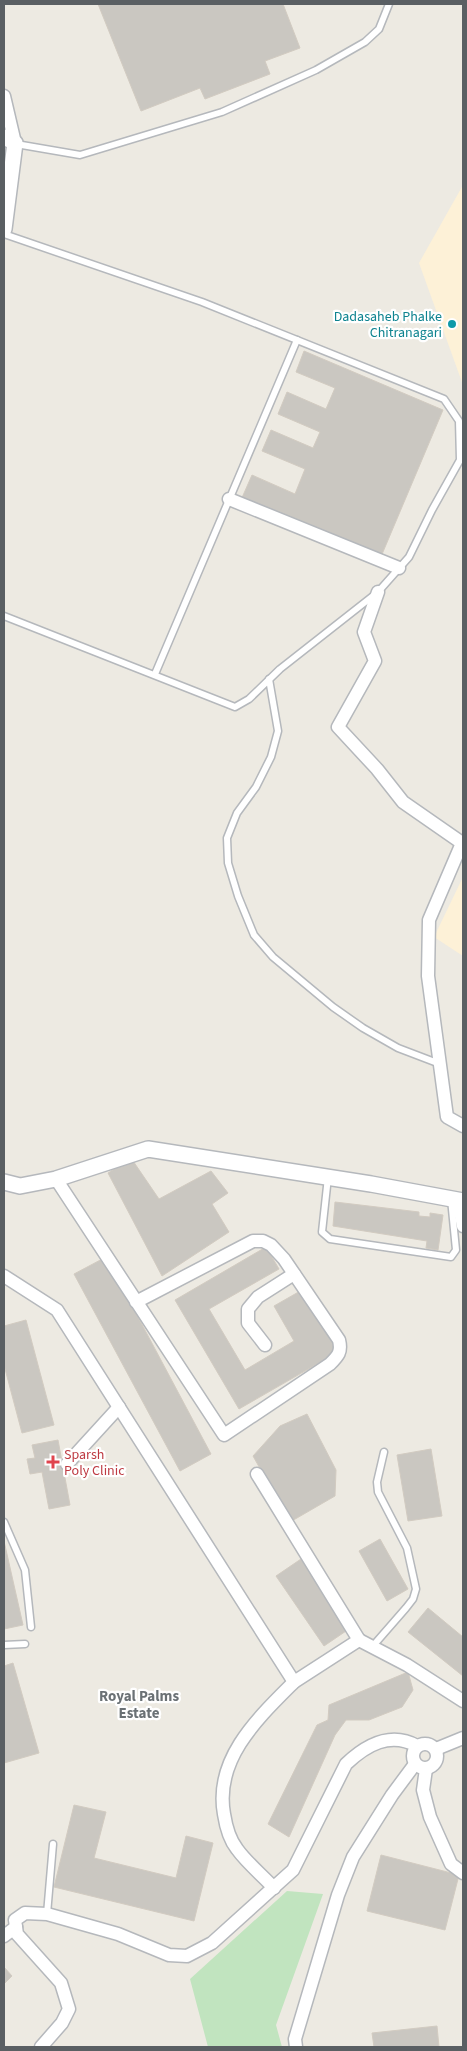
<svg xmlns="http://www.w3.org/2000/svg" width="467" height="2051" font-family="'Source Sans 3',sans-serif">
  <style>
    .commercial { fill: #fdf1d7 }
    .green { fill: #c1e4bf }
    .building { fill: #cac7c1; stroke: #d2cbc1 }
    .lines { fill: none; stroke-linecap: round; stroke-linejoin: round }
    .service-casing { stroke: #b5b8bc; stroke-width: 9 }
    .minor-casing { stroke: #b5b8bc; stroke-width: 15 }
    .tertiary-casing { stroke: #b5b8bc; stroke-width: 18 }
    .service { stroke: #fff; stroke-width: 6 }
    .minor { stroke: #fff; stroke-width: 12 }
    .tertiary { stroke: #fff; stroke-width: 15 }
    .culture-dot { fill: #0f9aa8; stroke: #fff; stroke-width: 2 }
    .health-dot { fill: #e0444e; stroke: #fff; stroke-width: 2 }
    .labels { text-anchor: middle; stroke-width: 4.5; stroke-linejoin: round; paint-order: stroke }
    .culture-label { font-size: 14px; fill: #0d838f; stroke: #fff; text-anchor: end }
    .health-label { font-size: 14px; fill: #be3a42; stroke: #fff; text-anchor: start }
    .neighbourhood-label { font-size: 15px; font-weight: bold; fill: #6b7175; stroke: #fff }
  </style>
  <rect width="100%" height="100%" fill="#edeae2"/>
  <g class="commercial">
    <path d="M 463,185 L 463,385 L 419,263 Z"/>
    <path d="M 463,877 L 463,956 L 434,937 Z"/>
  </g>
  <path class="green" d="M 287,1891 L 323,1894 L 276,2025 L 282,2047 L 208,2047 L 190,1979 Z"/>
  <g class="building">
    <path d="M 98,4 L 283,4 L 300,48 L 265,61 L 270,74 L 205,99 L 200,88 L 141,111 Z"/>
    <path d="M 304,351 L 443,410 L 380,559 L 241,500 L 252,475 L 295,494 L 305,469 L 262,451 L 271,430 L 313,448 L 320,432 L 278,414 L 287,392 L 326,409 L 335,388 L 296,372 Z"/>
    <path d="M 131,1158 L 159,1199 L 211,1171 L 228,1193 L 212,1204 L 229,1232 L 162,1276 L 108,1173 Z"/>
    <path d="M 335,1202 L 419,1212 L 419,1216 L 430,1217 L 430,1213 L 443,1215 L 438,1250 L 426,1248 L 427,1241 L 333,1226 Z"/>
    <path d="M 266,1247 L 279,1269 L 209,1309 L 245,1370 L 294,1341 L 274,1306 L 302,1290 L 338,1352 L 239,1409 L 175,1300 Z"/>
    <path d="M 106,1257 L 211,1454 L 180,1471 L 74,1274 Z"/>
    <path d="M 26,1320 L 54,1425 L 22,1433 L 4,1365 L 4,1326 Z"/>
    <path d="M 307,1414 L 336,1470 L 335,1496 L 290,1522 L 253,1456 L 280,1426 Z"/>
    <path d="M 58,1440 L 70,1505 L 49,1509 L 42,1472 L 30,1474 L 27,1459 L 35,1458 L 32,1445 Z"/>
    <path d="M 431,1449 L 442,1516 L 408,1521 L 397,1455 Z"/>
    <path d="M 380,1539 L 408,1589 L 387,1601 L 359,1551 Z"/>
    <path d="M 4,1541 L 23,1625 L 4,1629 Z"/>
    <path d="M 301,1559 L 349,1629 L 324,1646 L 276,1576 Z"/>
    <path d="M 428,1608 L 463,1637 L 463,1676 L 408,1632 Z"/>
    <path d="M 13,1663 L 39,1753 L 4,1763 L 4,1666 Z"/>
    <path d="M 408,1672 L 413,1690 L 402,1707 L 369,1720 L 346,1720 L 335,1735 L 289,1837 L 268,1824 L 317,1725 L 328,1720 L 329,1705 Z"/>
    <path d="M 74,1805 L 106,1812 L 94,1858 L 176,1878 L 186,1836 L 213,1843 L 194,1921 L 54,1887 Z"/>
    <path d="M 381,1855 L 459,1875 L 445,1930 L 367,1911 Z"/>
    <path d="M 4,1967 L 12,1976 L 4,1984 Z"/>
    <path d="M 437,2026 L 439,2047 L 374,2047 L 372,2033 Z"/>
  </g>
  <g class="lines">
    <defs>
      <g id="service">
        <path d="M 16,144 L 80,155 L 222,112 L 316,70 L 365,42 L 379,29 L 389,4"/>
        <path d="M 4,234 L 202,302 L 444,399 L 459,421 L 460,460 L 432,510 L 409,557 L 378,592 L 280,669 L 249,699 L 235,707 L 4,616"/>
        <path d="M 155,674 L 297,340"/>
        <path d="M 269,679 L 278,731 L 271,757 L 256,787 L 237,813 L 227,838 L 228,863 L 238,896 L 254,935 L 273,957 L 333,1007 L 363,1028 L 398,1048 L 440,1064"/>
        <path d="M 328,1177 L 322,1232 L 330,1239 L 451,1257 L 456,1250 L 451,1199"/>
        <path d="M 4,1522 L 25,1570 L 31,1627"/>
        <path d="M 4,1645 L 25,1644"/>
        <path d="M 372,1647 L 406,1608 L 413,1599 L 416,1589 L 407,1548 L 378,1492 L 377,1482 L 384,1452"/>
        <path d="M 47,1914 L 53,1844"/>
      </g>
      <g id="minor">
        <path d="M 4,96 L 15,143"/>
        <path d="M 229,499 L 399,568"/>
        <path d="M 378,592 L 364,632 L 375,661 L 338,727 L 377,769 L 403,802 L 462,843 L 429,920 L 428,976 L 447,1117 L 463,1126"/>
        <path d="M 56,1179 L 224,1435 L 330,1364 C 338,1356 342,1352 339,1340 L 284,1259 L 271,1245 L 263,1241 L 253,1241 L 136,1302"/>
        <path d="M 458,1200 L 463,1226"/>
        <path d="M 4,1276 L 57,1310 L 294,1682 L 359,1640 L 257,1474"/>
        <path d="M 265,1345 L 248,1323 L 248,1309 L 258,1297 L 294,1274"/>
        <path d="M 67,1464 L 119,1407"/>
        <path d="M 359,1640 L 407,1665 L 463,1701"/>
        <circle cx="425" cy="1756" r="12"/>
        <path d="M 436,1749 L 463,1738"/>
        <path d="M 426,1769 L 423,1790 L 430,1817 L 451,1864 L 463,1873"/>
        <path d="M 274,1888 C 262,1875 247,1863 237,1849 C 229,1839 226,1827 224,1814 C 214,1759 258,1718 294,1682"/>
        <path d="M 4,1936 L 16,1927"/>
        <path d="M 41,2047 L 62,2023 L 69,2009 L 61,1983 L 17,1934 L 15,1920 L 25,1913 L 47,1914 L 118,1934 L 169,1955 L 187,1956 L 212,1943 L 293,1870 L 346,1764 C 366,1745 390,1731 417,1746"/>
        <path d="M 296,2047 L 295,2039 L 338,1895 L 353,1857 L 392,1795 L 415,1764"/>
      </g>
      <g id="tertiary">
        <path d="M 4,137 L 15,143 L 4,229"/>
        <path d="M 4,1182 L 20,1186 L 56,1179 L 148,1149 L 371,1184 L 463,1201"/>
      </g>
    </defs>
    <use href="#service" class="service-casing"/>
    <use href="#minor" class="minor-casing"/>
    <use href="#tertiary" class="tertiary-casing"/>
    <use href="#service" class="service"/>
    <use href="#minor" class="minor"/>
    <use href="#tertiary" class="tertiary"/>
  </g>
  <circle class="culture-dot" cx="452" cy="324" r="5"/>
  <path class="health-dot" d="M50.5 1454.5h5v5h5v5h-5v5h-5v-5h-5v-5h5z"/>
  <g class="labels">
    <g class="culture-label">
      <text x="442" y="321">Dadasaheb Phalke<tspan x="442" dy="16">Chitranagari</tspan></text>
    </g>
    <g class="health-label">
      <text x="64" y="1459">Sparsh<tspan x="64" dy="16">Poly Clinic</tspan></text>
    </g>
    <g class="neighbourhood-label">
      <text x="139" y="1701">Royal Palms<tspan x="139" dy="17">Estate</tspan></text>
    </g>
  </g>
  <rect width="467" height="2051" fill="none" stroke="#5a5f63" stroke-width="10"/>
</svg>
